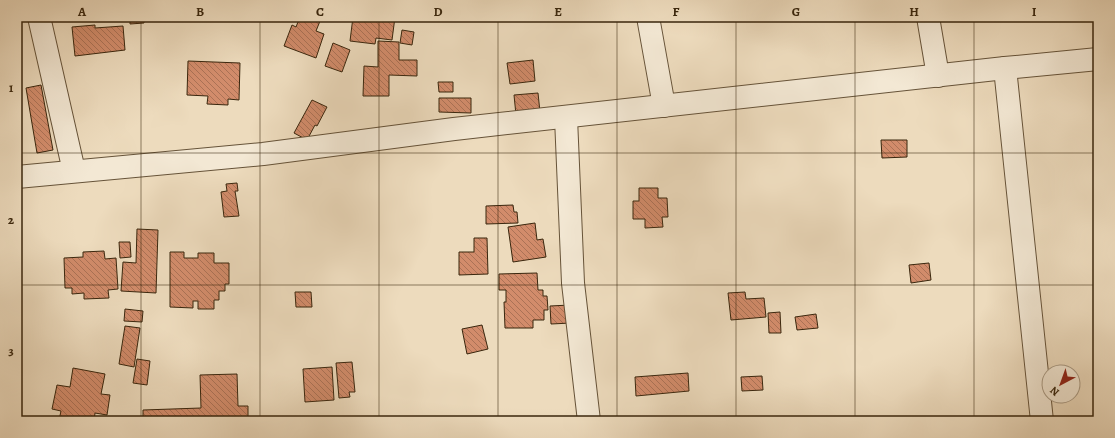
<svg xmlns="http://www.w3.org/2000/svg" width="1115" height="438" font-family="Alegreya,serif">
  <style>
    .building { fill: url(#building-back-hatch); stroke: #39260d }
    .lines { fill: none; stroke-linecap: round; stroke-linejoin: round }
    .minor-casing { stroke: #665339; stroke-width: 24 }
    .minor { stroke: #f3e8d4; stroke-width: 22 }
    .grid { fill: none; stroke: #39260d; stroke-width: 1; stroke-opacity: 0.55 }
    .neatline { fill: none; stroke: #39260d; stroke-width: 1.5 }
    .grid-label { font-size: 13px; text-anchor: middle; font-weight: bold; fill: #39260d }
  </style>
  <defs>
    <pattern id="building-back-hatch" width="6" height="6" patternUnits="userSpaceOnUse"><rect width="6" height="6" fill="#d28c6b"/><path d="M-1 5l2 2M0 0l6 6M5-1l2 2" fill="none" stroke="#ab7256"/></pattern>
  </defs>
  <rect width="100%" height="100%" fill="#eddbbd"/>
  <filter id="stains"><feTurbulence type="fractalNoise" baseFrequency=".005" numOctaves="4"/><feColorMatrix values="0 0 0 0 .2 0 0 0 0 .09 0 0 0 0 .02 0 0 0 .5 -.17"/></filter>
  <radialGradient id="worn" r=".72"><stop offset=".6" stop-color="#630" stop-opacity="0"/><stop offset="1" stop-color="#630" stop-opacity=".3"/></radialGradient>
  <g class="building">
    <path d="M 130,17 L 144,17 L 144,23 L 130,24 Z"/>
    <path d="M 300,17 L 308,17 L 320,21 L 316,31 L 324,34 L 316,58 L 284,46 L 292,25 L 296,27 Z"/>
    <path d="M 353,17 L 395,17 L 392,40 L 376,38 L 375,44 L 350,41 Z"/>
    <path d="M 95,25 L 95,28 L 123,26 L 125,50 L 75,56 L 72,27 Z"/>
    <path d="M 402,30 L 414,32 L 412,45 L 400,43 Z"/>
    <path d="M 378,41 L 399,42 L 399,60 L 417,60 L 417,76 L 389,75 L 389,96 L 363,96 L 364,66 L 378,67 Z"/>
    <path d="M 333,43 L 350,50 L 342,72 L 325,66 Z"/>
    <path d="M 533,60 L 535,81 L 510,84 L 507,63 Z"/>
    <path d="M 188,61 L 240,63 L 239,100 L 228,99 L 228,105 L 207,104 L 208,96 L 187,95 Z"/>
    <path d="M 438,82 L 453,82 L 453,92 L 439,92 Z"/>
    <path d="M 41,85 L 53,150 L 37,153 L 26,88 Z"/>
    <path d="M 538,93 L 540,112 L 516,115 L 514,95 Z"/>
    <path d="M 439,98 L 471,98 L 471,113 L 439,112 Z"/>
    <path d="M 312,100 L 327,107 L 317,126 L 315,125 L 307,140 L 294,133 Z"/>
    <path d="M 881,140 L 907,140 L 907,157 L 882,158 Z"/>
    <path d="M 237,183 L 238,191 L 235,191 L 239,216 L 224,217 L 221,192 L 227,191 L 226,184 Z"/>
    <path d="M 639,188 L 658,188 L 658,198 L 667,198 L 668,217 L 662,217 L 663,227 L 645,228 L 645,219 L 633,219 L 633,201 L 639,201 Z"/>
    <path d="M 513,205 L 514,212 L 517,212 L 518,223 L 486,224 L 486,206 Z"/>
    <path d="M 535,223 L 537,240 L 543,239 L 546,257 L 513,262 L 508,227 Z"/>
    <path d="M 137,229 L 158,230 L 156,293 L 121,291 L 123,262 L 136,263 Z"/>
    <path d="M 474,238 L 487,238 L 488,274 L 459,275 L 459,252 L 474,252 Z"/>
    <path d="M 119,242 L 130,242 L 131,257 L 120,258 Z"/>
    <path d="M 104,251 L 105,259 L 116,258 L 118,289 L 108,290 L 109,298 L 84,299 L 84,293 L 72,294 L 72,288 L 65,288 L 64,258 L 83,257 L 83,252 Z"/>
    <path d="M 170,252 L 184,252 L 184,258 L 198,258 L 198,253 L 214,253 L 214,263 L 229,263 L 229,284 L 225,284 L 225,291 L 219,291 L 219,300 L 214,300 L 214,309 L 198,309 L 198,301 L 193,301 L 193,308 L 170,307 Z"/>
    <path d="M 929,263 L 931,280 L 911,283 L 909,265 Z"/>
    <path d="M 537,273 L 538,290 L 543,290 L 543,296 L 547,296 L 548,310 L 544,310 L 544,320 L 533,320 L 533,328 L 505,328 L 504,302 L 506,302 L 506,290 L 499,290 L 499,274 Z"/>
    <path d="M 295,292 L 311,292 L 312,307 L 296,307 Z"/>
    <path d="M 745,292 L 746,299 L 764,298 L 766,317 L 731,320 L 728,293 Z"/>
    <path d="M 570,305 L 571,323 L 551,324 L 550,306 Z"/>
    <path d="M 125,309 L 143,311 L 142,322 L 124,321 Z"/>
    <path d="M 780,312 L 781,333 L 769,333 L 768,313 Z"/>
    <path d="M 816,314 L 818,328 L 797,330 L 795,317 Z"/>
    <path d="M 482,325 L 488,349 L 467,354 L 462,329 Z"/>
    <path d="M 125,326 L 140,328 L 134,367 L 119,364 Z"/>
    <path d="M 137,359 L 150,361 L 147,385 L 133,383 Z"/>
    <path d="M 352,362 L 355,392 L 349,392 L 350,397 L 339,398 L 336,363 Z"/>
    <path d="M 332,367 L 334,400 L 305,402 L 303,369 Z"/>
    <path d="M 73,368 L 105,374 L 101,394 L 110,395 L 107,415 L 95,413 L 94,421 L 59,420 L 61,411 L 52,409 L 57,385 L 70,387 Z"/>
    <path d="M 688,373 L 689,391 L 636,396 L 635,377 Z"/>
    <path d="M 237,374 L 238,406 L 248,406 L 248,421 L 143,421 L 143,410 L 201,408 L 200,375 Z"/>
    <path d="M 762,376 L 763,390 L 742,391 L 741,377 Z"/>
  </g>
  <g class="lines">
    <defs>
      <g id="minor">
        <path d="M 39,17 L 74,171"/>
        <path d="M 648,17 L 664,106"/>
        <path d="M 928,17 L 938,76"/>
        <path d="M 1005,68 L 1042,421"/>
        <path d="M 566,118 L 573,283 L 589,421"/>
        <path d="M 17,177 L 263,154 L 454,129 L 1005,68 L 1098,59"/>
      </g>
    </defs>
    <use href="#minor" class="minor-casing"/>
    <use href="#minor" class="minor"/>
  </g>
  <path class="grid" d="M 141,17 L 141,421M 260,17 L 260,421M 379,17 L 379,421M 498,17 L 498,421M 617,17 L 617,421M 736,17 L 736,421M 855,17 L 855,421M 974,17 L 974,421M 17,153 L 1098,153M 17,285 L 1098,285"/>
  <rect width="1115" height="438" fill="none" stroke="#eddbbd" stroke-width="44"/>
  <g transform="translate(1061 384) rotate(221)"><circle r="19" fill="#f3e8d4" stroke="#a99a84"/>
  <path d="M0-3L7 15L0 10L-7 15Z" fill="#8f2418"/>
  <text y="-6" font-size="11" font-weight="bold" text-anchor="middle" fill="#39260d">N</text>
  </g>
  <rect x="22" y="22" width="1071" height="394" class="neatline"/>
  <g class="grid-label">
    <text x="82" y="16">A</text>
    <text x="200" y="16">B</text>
    <text x="320" y="16">C</text>
    <text x="438" y="16">D</text>
    <text x="558" y="16">E</text>
    <text x="676" y="16">F</text>
    <text x="796" y="16">G</text>
    <text x="914" y="16">H</text>
    <text x="1034" y="16">I</text>
    <text x="11" y="92">1</text>
    <text x="11" y="224">2</text>
    <text x="11" y="355">3</text>
  </g>
  <rect width="100%" height="100%" filter="url(#stains)"/>
  <rect width="100%" height="100%" fill="url(#worn)"/>
</svg>
